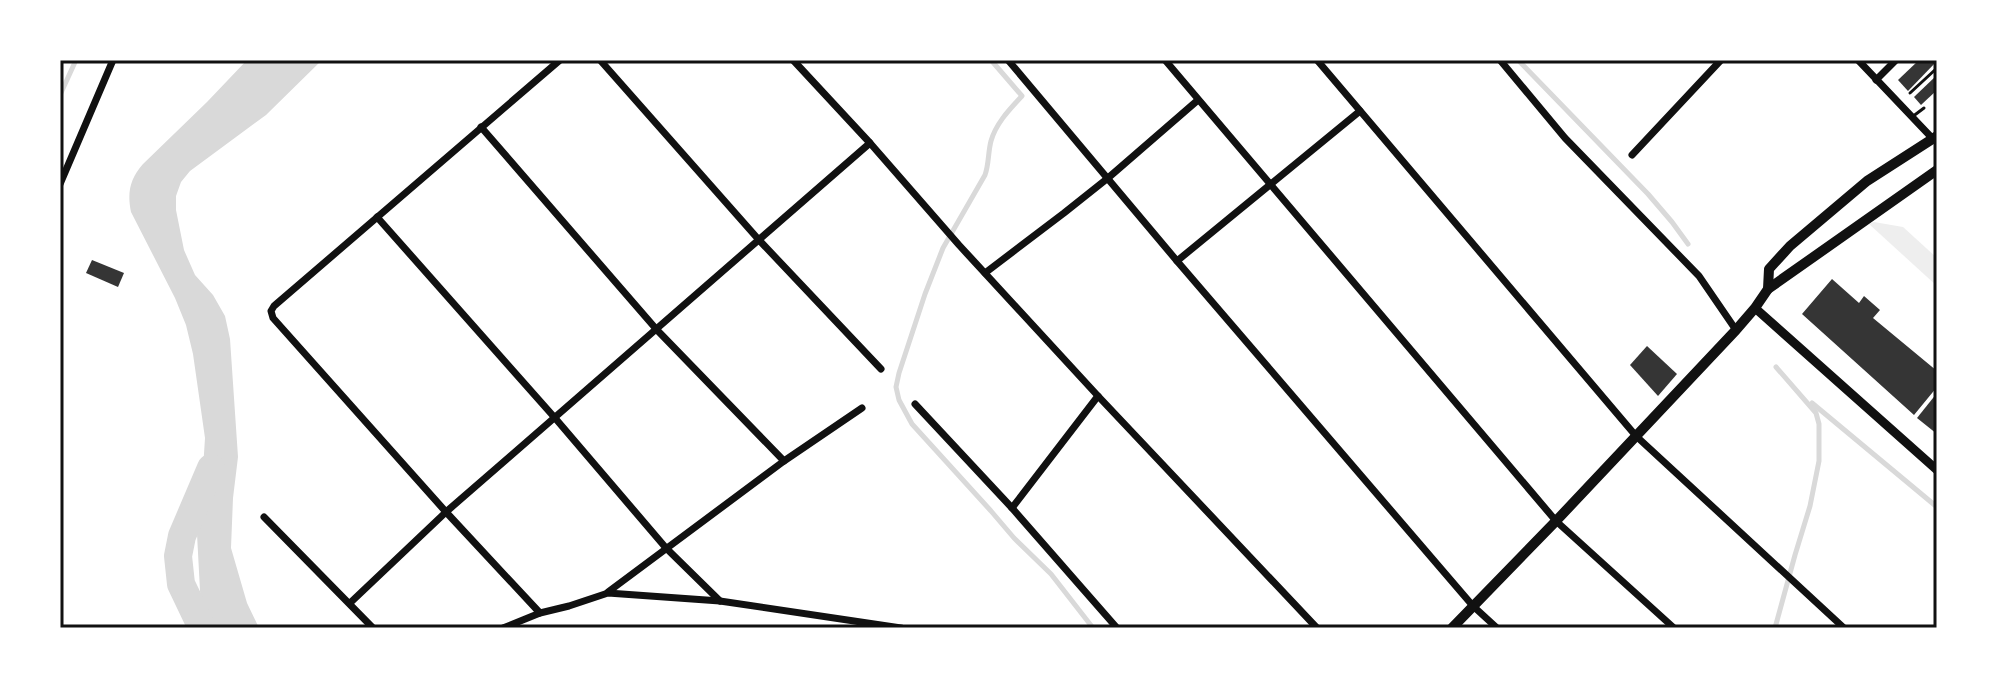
<svg xmlns="http://www.w3.org/2000/svg" width="1997" height="688" font-family="'Space Grotesk',sans-serif">
  <style>
    .green { fill: #eee }
    .water { fill: #d9d9d9 }
    .lines { fill: none; stroke-linecap: round; stroke-linejoin: round }
    .stream { stroke: #d9d9d9; stroke-width: 5 }
    .river { stroke: #d9d9d9; stroke-width: 28 }
    .building { fill: #353535 }
    .path { stroke: #111; stroke-width: 3 }
    .service { stroke: #111; stroke-width: 3 }
    .minor { stroke: #111; stroke-width: 7 }
    .tertiary { stroke: #111; stroke-width: 9 }
    .secondary { stroke: #111; stroke-width: 10 }
    .neatline { fill: none; stroke: #111; stroke-width: 3 }
  </style>
  <rect width="100%" height="100%" fill="#fff"/>
  <path class="green" d="M 1874,222 L 1903,227 L 1937,258 L 1937,286 L 1869,224 Z"/>
  <path class="water" d="M 247,60 L 322,60 L 266,115 L 190,171 L 181,182 L 176,196 L 176,210 L 184,250 L 195,275 L 213,295 L 225,316 L 230,339 L 238,457 L 233,498 L 231,548 L 247,603 L 259,628 L 202,628 L 197,534 L 197,500 L 203,469 L 205,438 L 193,354 L 186,325 L 175,298 L 131,212 C 127,192 130,179 143,164 L 207,102 Z"/>
  <g class="lines">
    <g class="stream">
      <path d="M 991,60 L 1022,96 C 1010,109 996,123 991,141 C 988,152 989,164 985,175 L 943,248 L 925,294 L 899,373 L 896,387 L 899,400 L 912,424 L 991,511 L 1014,538 L 1051,574 L 1093,628"/>
      <path d="M 1518,60 L 1648,194 L 1672,222 L 1688,244"/>
      <path d="M 60,95 L 76,60"/>
      <path d="M 1812,403 L 1937,507"/>
      <path d="M 1775,628 L 1795,555 L 1810,506 L 1819,461 L 1819,424 L 1816,413 L 1776,367"/>
    </g>
    <path class="river" d="M 202,628 L 181,584 L 178,556 L 182,536 L 211,468"/>
  </g>
  <g class="building">
    <path d="M 1919,60 L 1937,61 L 1908,91 L 1898,80 Z"/>
    <path d="M 1937,75 L 1937,90 L 1921,105 L 1914,97 Z"/>
    <path d="M 92,260 L 124,273 L 118,287 L 86,273 Z"/>
    <path d="M 1832,279 L 1859,303 L 1864,296 L 1880,310 L 1873,318 L 1937,371 L 1937,387 L 1914,415 L 1802,314 Z"/>
    <path d="M 1647,346 L 1677,374 L 1658,396 L 1630,365 Z"/>
    <path d="M 1937,393 L 1937,434 L 1917,418 Z"/>
  </g>
  <g class="lines">
    <path class="path" d="M 1910,93 L 1937,68"/>
    <path class="service" d="M 1912,117 L 1924,108"/>
    <g class="minor">
      <path d="M 600,60 L 759,240 L 881,369"/>
      <path d="M 793,60 L 870,143 L 959,245 L 1098,396 L 1317,628"/>
      <path d="M 1008,60 L 1177,261 L 1473,606 L 1497,628"/>
      <path d="M 1165,60 L 1556,521 L 1674,628"/>
      <path d="M 1317,60 L 1636,436 L 1844,628"/>
      <path d="M 1500,60 L 1565,138 L 1699,276 L 1736,330"/>
      <path d="M 1858,60 L 1933,139"/>
      <path d="M 1876,80 L 1896,60"/>
      <path d="M 481,127 L 657,330 L 784,461"/>
      <path d="M 1632,155 L 1721,60"/>
      <path d="M 60,184 L 113,60"/>
      <path d="M 377,217 L 555,418 L 666,548 L 720,601"/>
      <path d="M 1177,261 L 1360,111"/>
      <path d="M 985,273 L 1064,213 L 1108,178 L 1198,100"/>
      <path d="M 915,404 L 1012,508 L 1117,628"/>
      <path d="M 1012,508 L 1098,396"/>
      <path d="M 264,517 L 373,628"/>
      <path d="M 608,592 L 784,461 L 862,408"/>
      <path d="M 350,603 L 446,512 L 870,143"/>
      <path d="M 540,613 L 446,512 L 273,318 L 271,311 L 274,306 L 560,60"/>
      <path d="M 503,628 L 540,613 L 569,606 L 608,593 L 720,601 L 901,628"/>
    </g>
    <path class="tertiary" d="M 1755,308 L 1937,470"/>
    <g class="secondary">
      <path d="M 1768,289 L 1769,269 L 1790,246 L 1867,181 L 1937,136"/>
      <path d="M 1452,628 L 1556,521 L 1736,330 L 1755,308 L 1768,289 L 1937,170"/>
    </g>
  </g>
  <rect width="1997" height="688" fill="none" stroke="#ffffff" stroke-width="124"/>
  <rect x="62" y="62" width="1873" height="564" class="neatline"/>
</svg>
